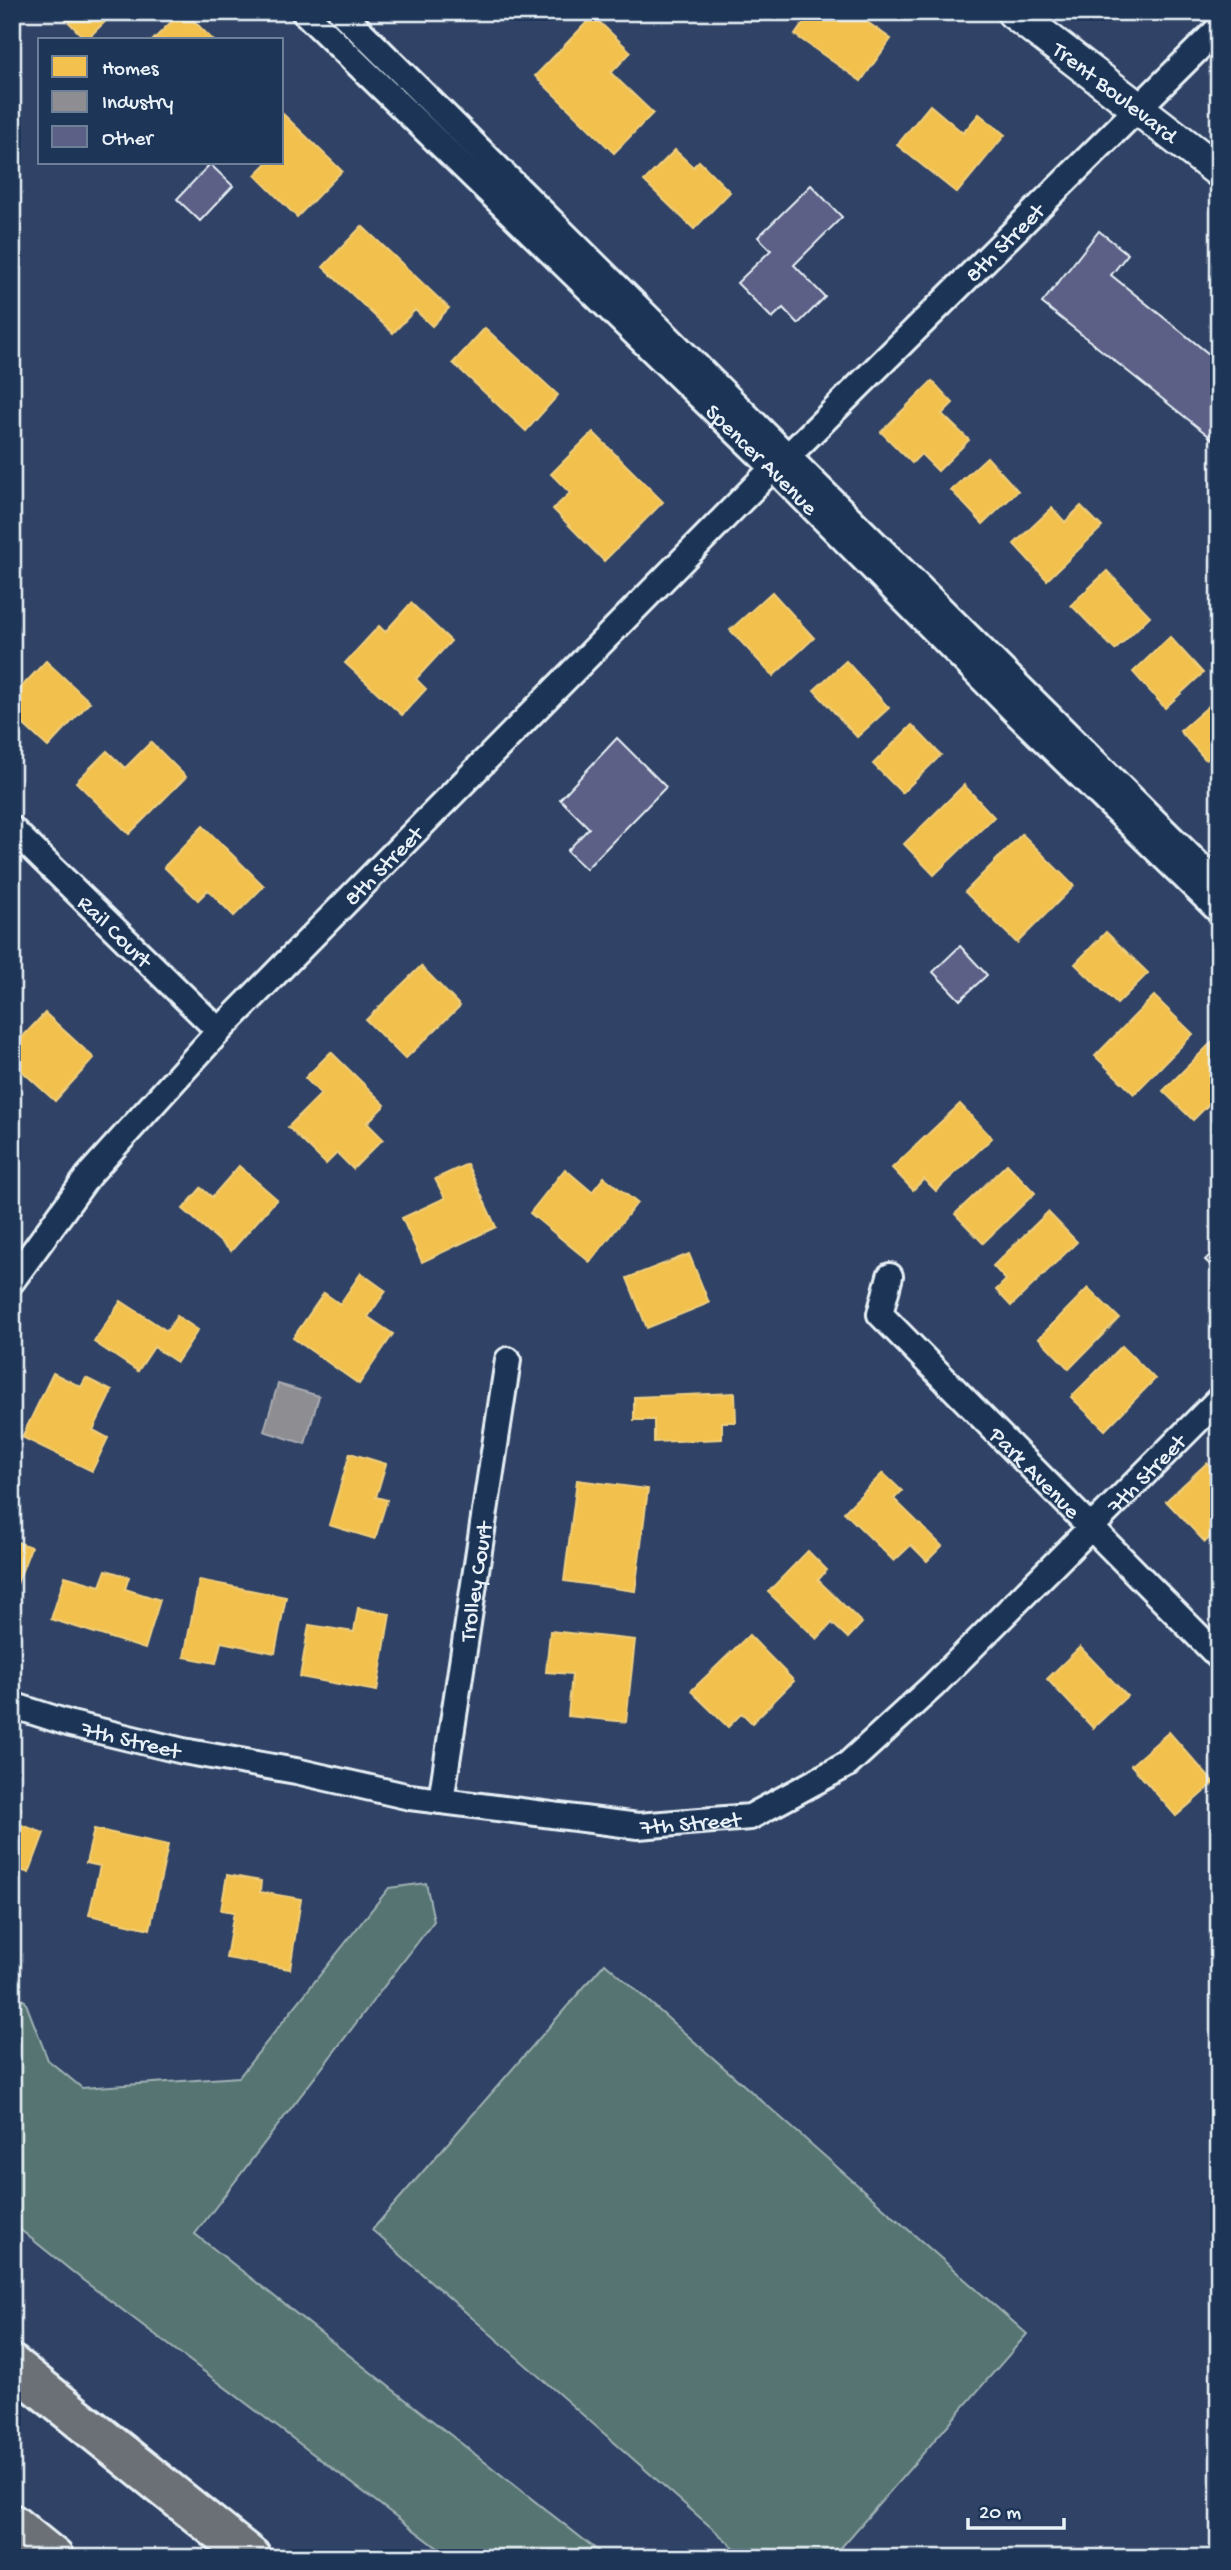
<svg xmlns="http://www.w3.org/2000/svg" width="1231" height="2570" font-family="'Gochi Hand',sans-serif">
  <style>
    .green { fill: #577472; stroke: #a0b2b5; stroke-width: 2 }
    .homes { fill: #f2c14e; stroke: #efcf81; stroke-width: 2 }
    .industry { fill: #8d8d92; stroke: #a8abb1; stroke-width: 2 }
    .building { fill: #5c6086; stroke: #e8f1f8; stroke-width: 2 }
    .lines { fill: none; stroke-linecap: round; stroke-linejoin: round }
    .minor-casing { stroke: #e8f1f8; stroke-width: 30 }
    .tertiary-casing { stroke: #e8f1f8; stroke-width: 37 }
    .motorway-casing { stroke: #e8f1f8; stroke-width: 44 }
    .minor { stroke: #1d3557; stroke-width: 24 }
    .tertiary { stroke: #1d3557; stroke-width: 32 }
    .motorway { stroke: #6b6f74; stroke-width: 38 }
    .labels { text-anchor: middle; stroke-width: 7; stroke-linejoin: round; paint-order: stroke }
    .street-label { font-size: 23px; fill: #e8f1f8; stroke: #1d3557 }
  </style>
  <rect width="100%" height="100%" fill="#304265"/>
  <filter id="ink" filterUnits="userSpaceOnUse"><feTurbulence type="fractalNoise" baseFrequency=".0143" numOctaves="2"/><feDisplacementMap in="SourceGraphic" scale="14" xChannelSelector="R" yChannelSelector="G"/><feConvolveMatrix kernelMatrix="1 2 1 2 8 2 1 2 1" color-interpolation-filters="sRGB"/></filter>
  <g filter="url(#ink)">
    <g class="green">
      <path d="M 426,1883 L 434,1921 L 195,2234 L 607,2558 L 451,2558 L 84,2281 L 12,2223 L 12,1995 L 25,2001 L 48,2060 L 82,2088 L 239,2077 L 389,1888 Z"/>
      <path d="M 605,1963 L 1027,2334 L 832,2558 L 746,2558 L 372,2230 Z"/>
    </g>
    <g class="homes">
      <path d="M 59,12 L 115,12 L 86,40 Z"/>
      <path d="M 181,12 L 185,12 L 213,40 L 153,40 Z"/>
      <path d="M 811,12 L 853,12 L 891,39 L 861,81 L 795,35 Z"/>
      <path d="M 593,16 L 631,52 L 611,73 L 653,113 L 614,153 L 535,76 Z"/>
      <path d="M 930,105 L 963,133 L 979,114 L 1005,135 L 957,193 L 897,145 Z"/>
      <path d="M 282,113 L 342,171 L 297,217 L 255,175 L 267,163 L 282,163 Z"/>
      <path d="M 675,150 L 693,167 L 699,161 L 730,192 L 694,229 L 644,181 Z"/>
      <path d="M 362,226 L 449,308 L 432,326 L 415,310 L 393,333 L 323,267 Z"/>
      <path d="M 485,328 L 558,395 L 526,431 L 453,363 Z"/>
      <path d="M 932,381 L 953,403 L 942,414 L 969,440 L 938,471 L 921,454 L 912,463 L 881,432 Z"/>
      <path d="M 593,432 L 663,502 L 604,561 L 553,509 L 570,493 L 551,474 Z"/>
      <path d="M 987,457 L 1018,491 L 983,524 L 951,490 Z"/>
      <path d="M 1081,506 L 1102,527 L 1047,580 L 1014,544 L 1052,508 L 1065,522 Z"/>
      <path d="M 1107,571 L 1150,616 L 1115,650 L 1071,605 Z"/>
      <path d="M 772,592 L 814,638 L 773,676 L 730,630 Z"/>
      <path d="M 411,603 L 451,641 L 416,679 L 426,689 L 402,715 L 345,663 L 379,626 L 385,632 Z"/>
      <path d="M 1170,637 L 1203,673 L 1165,708 L 1133,672 Z"/>
      <path d="M 46,661 L 90,702 L 48,747 L 12,714 L 12,697 Z"/>
      <path d="M 846,661 L 889,708 L 857,737 L 814,690 Z"/>
      <path d="M 1219,697 L 1219,749 L 1206,760 L 1180,731 Z"/>
      <path d="M 912,725 L 941,755 L 902,793 L 873,764 Z"/>
      <path d="M 151,742 L 186,777 L 129,834 L 76,782 L 107,751 L 125,768 Z"/>
      <path d="M 964,785 L 994,817 L 934,875 L 904,844 Z"/>
      <path d="M 203,826 L 264,886 L 234,916 L 208,890 L 198,900 L 164,867 Z"/>
      <path d="M 1022,834 L 1074,886 L 1017,943 L 965,892 Z"/>
      <path d="M 1106,932 L 1148,973 L 1117,1004 L 1075,964 Z"/>
      <path d="M 421,966 L 460,1006 L 405,1059 L 366,1020 Z"/>
      <path d="M 1154,996 L 1193,1034 L 1134,1094 L 1095,1056 Z"/>
      <path d="M 45,1013 L 94,1058 L 55,1101 L 12,1062 L 12,1048 Z"/>
      <path d="M 1219,1035 L 1219,1094 L 1193,1120 L 1163,1091 Z"/>
      <path d="M 331,1052 L 385,1105 L 367,1123 L 383,1139 L 353,1169 L 337,1153 L 326,1164 L 288,1127 L 321,1094 L 305,1078 Z"/>
      <path d="M 960,1104 L 992,1138 L 936,1191 L 924,1179 L 913,1190 L 892,1168 Z"/>
      <path d="M 467,1164 L 496,1227 L 422,1262 L 402,1218 L 445,1198 L 435,1179 Z"/>
      <path d="M 1007,1164 L 1035,1193 L 983,1243 L 955,1214 Z"/>
      <path d="M 239,1166 L 277,1199 L 231,1251 L 183,1209 L 201,1188 L 212,1197 Z"/>
      <path d="M 565,1169 L 592,1192 L 604,1177 L 637,1203 L 590,1262 L 530,1213 Z"/>
      <path d="M 1048,1212 L 1077,1242 L 1011,1306 L 996,1290 L 1006,1280 L 993,1266 Z"/>
      <path d="M 689,1254 L 709,1303 L 647,1328 L 627,1278 Z"/>
      <path d="M 361,1273 L 386,1291 L 368,1317 L 393,1334 L 359,1384 L 293,1338 L 324,1293 L 340,1304 Z"/>
      <path d="M 1088,1288 L 1119,1318 L 1069,1369 L 1039,1338 Z"/>
      <path d="M 121,1301 L 167,1331 L 177,1316 L 198,1330 L 177,1362 L 154,1347 L 138,1371 L 94,1342 Z"/>
      <path d="M 1122,1346 L 1155,1379 L 1105,1430 L 1071,1397 Z"/>
      <path d="M 53,1373 L 81,1387 L 86,1378 L 112,1391 L 93,1430 L 108,1438 L 92,1471 L 22,1437 Z"/>
      <path d="M 735,1393 L 736,1422 L 722,1422 L 722,1439 L 654,1442 L 654,1420 L 634,1420 L 634,1397 Z"/>
      <path d="M 350,1453 L 386,1464 L 376,1497 L 387,1500 L 375,1539 L 329,1525 Z"/>
      <path d="M 1207,1463 L 1219,1475 L 1219,1529 L 1205,1542 L 1166,1501 Z"/>
      <path d="M 883,1473 L 902,1491 L 894,1499 L 942,1546 L 927,1561 L 911,1545 L 894,1561 L 844,1512 Z"/>
      <path d="M 577,1480 L 648,1489 L 635,1591 L 564,1581 Z"/>
      <path d="M 12,1540 L 31,1547 L 12,1597 Z"/>
      <path d="M 808,1551 L 827,1570 L 818,1580 L 862,1623 L 848,1638 L 832,1623 L 817,1639 L 768,1592 Z"/>
      <path d="M 106,1570 L 129,1577 L 125,1589 L 160,1600 L 145,1649 L 51,1619 L 65,1576 L 100,1586 Z"/>
      <path d="M 199,1580 L 286,1597 L 275,1653 L 221,1642 L 216,1663 L 184,1657 Z"/>
      <path d="M 358,1608 L 390,1614 L 377,1691 L 300,1677 L 309,1625 L 354,1632 Z"/>
      <path d="M 550,1631 L 635,1640 L 626,1722 L 568,1716 L 572,1674 L 546,1672 Z"/>
      <path d="M 749,1635 L 794,1681 L 752,1723 L 742,1713 L 728,1727 L 691,1691 Z"/>
      <path d="M 1080,1647 L 1127,1696 L 1093,1728 L 1047,1679 Z"/>
      <path d="M 1169,1732 L 1214,1783 L 1176,1816 L 1131,1765 Z"/>
      <path d="M 12,1805 L 21,1809 L 16,1823 L 44,1833 L 29,1873 L 12,1867 Z"/>
      <path d="M 94,1829 L 168,1845 L 150,1929 L 89,1915 L 100,1866 L 86,1863 Z"/>
      <path d="M 227,1875 L 261,1881 L 260,1892 L 301,1899 L 290,1969 L 226,1958 L 234,1912 L 221,1910 Z"/>
    </g>
    <path class="industry" d="M 278,1384 L 319,1396 L 305,1444 L 264,1431 Z"/>
    <g class="building">
      <path d="M 210,164 L 233,186 L 200,221 L 177,199 Z"/>
      <path d="M 811,185 L 842,217 L 794,265 L 825,297 L 798,324 L 783,308 L 772,318 L 737,283 L 771,250 L 758,237 Z"/>
      <path d="M 1099,231 L 1128,254 L 1111,275 L 1214,358 L 1219,352 L 1219,444 L 1042,303 Z"/>
      <path d="M 617,738 L 666,787 L 586,869 L 567,851 L 589,828 L 560,799 Z"/>
      <path d="M 960,946 L 987,975 L 960,1000 L 933,972 Z"/>
      <path d="M 1219,1246 L 1219,1273 L 1205,1260 Z"/>
    </g>
    <g class="lines">
      <defs>
        <g id="minor">
          <path id="s1" d="M 304,12 L 773,468 L 1020,717 L 1219,911"/>
          <path d="M 341,12 L 1219,885"/>
          <path id="s2" d="M 788,456 L 1219,28"/>
          <path id="s3" d="M 12,829 L 219,1031"/>
          <path id="s4" d="M 890,1276 L 880,1314 L 1219,1657"/>
          <path id="s5" d="M 12,1281 L 88,1176 L 219,1031 L 773,468"/>
          <path id="s6" d="M 12,1705 L 71,1724 L 183,1751 L 296,1771 L 410,1797 L 638,1826 L 750,1817 L 848,1764 L 933,1686 L 1219,1399"/>
          <path id="s7" d="M 441,1801 L 508,1360"/>
        </g>
        <g id="tertiary">
          <path id="s8" d="M 1013,12 L 1219,171"/>
        </g>
        <g id="motorway">
          <path d="M 12,2365 L 252,2558"/>
          <path d="M 12,2524 L 54,2558"/>
        </g>
      </defs>
      <use href="#minor" class="minor-casing"/>
      <use href="#tertiary" class="tertiary-casing"/>
      <use href="#motorway" class="motorway-casing"/>
      <use href="#minor" class="minor"/>
      <use href="#tertiary" class="tertiary"/>
      <use href="#motorway" class="motorway"/>
    </g>
  </g>
  <g class="labels">
    <g class="street-label">
      <text dy="8" stroke="none"><textPath href="#s8" startOffset="130">Trent Boulevard</textPath></text>
      <text dy="8" stroke="none"><textPath href="#s2" startOffset="304">8th Street</textPath></text>
      <text dy="8" stroke="none"><textPath href="#s1" startOffset="640">Spencer Avenue</textPath></text>
      <text dy="8" stroke="none"><textPath href="#s5" startOffset="558">8th Street</textPath></text>
      <text dy="8" stroke="none"><textPath href="#s3" startOffset="145">Rail Court</textPath></text>
      <text dy="8" stroke="none"><textPath href="#s4" startOffset="261">Park Avenue</textPath></text>
      <text dy="8" stroke="none"><textPath href="#s6" startOffset="1279">7th Street</textPath></text>
      <text dy="8" stroke="none"><textPath href="#s7" startOffset="222">Trolley Court</textPath></text>
      <text dy="8" stroke="none"><textPath href="#s6" startOffset="124">7th Street</textPath></text>
      <text dy="8" stroke="none"><textPath href="#s6" startOffset="691">7th Street</textPath></text>
    </g>
  </g>
  <rect width="1231" height="2570" fill="none" stroke="#1d3557" stroke-width="42"/>
  <rect x="21" y="21" width="1189" height="2528" fill="none" stroke="#e8f1f8" stroke-width="2.5" filter="url(#ink)"/>
  <rect x="38" y="38" width="245" height="126" fill="#1d3557" stroke="#6e8097" stroke-width="2"/>
  <rect x="52" y="56" width="35" height="21" fill="#f2c14e" stroke="#6e8097" stroke-width="2"/>
  <text x="102" y="74" font-size="21" fill="#e8f1f8">Homes</text>
  <rect x="52" y="91" width="35" height="21" fill="#8d8d92" stroke="#6e8097" stroke-width="2"/>
  <text x="102" y="108" font-size="21" fill="#e8f1f8">Industry</text>
  <rect x="52" y="126" width="35" height="21" fill="#5c6086" stroke="#6e8097" stroke-width="2"/>
  <text x="102" y="144" font-size="21" fill="#e8f1f8">Other</text>
  <path d="M968 2518v10h96v-10" fill="none" stroke="#e8f1f8" stroke-width="3.5"/>
  <text x="979" y="2518" font-size="21" fill="#e8f1f8" stroke="#1d3557" stroke-width="5" paint-order="stroke">20 m</text>
</svg>
